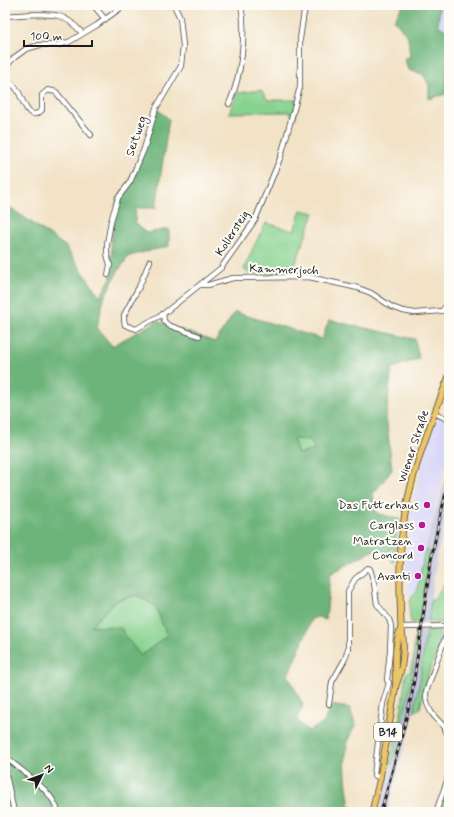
<svg xmlns="http://www.w3.org/2000/svg" width="454" height="817" font-family="Mynerve,sans-serif">
  <style>
    .built { fill: #d9d7f7 }
    .industrial { fill: #c0c2dd }
    .green { fill: #87d28f; stroke: #527756 }
    .forest { fill: #6db47a; stroke: #44684b; fill-rule: evenodd }
    .lines { fill: none; stroke-linecap: round; stroke-linejoin: round }
    .minor-casing { stroke: #3c3a36; stroke-width: 6 }
    .major-casing { stroke: #3c3a36; stroke-width: 7 }
    .minor { stroke: #fff; stroke-width: 4.5 }
    .major { stroke: #edc569; stroke-width: 5.5 }
    .rail-casing { stroke: #1c1c1c; stroke-width: 3 }
    .rail { stroke: #fdfcf7; stroke-width: 1.5; stroke-dasharray: 4.5; stroke-linecap: butt }
    .poi-dot { fill: #b5179e; stroke: #fdfcf7; stroke-width: 1.5 }
    .labels { text-anchor: middle; stroke-width: 4; stroke-linejoin: round; paint-order: stroke }
    .shield { fill: #fdfcf7; stroke: #605f5e; stroke-width: 1 }
    .shield-label { font-size: 11px; font-weight: bold; fill: #1c1c1c }
    .street-label { font-size: 12px; fill: #1c1c1c; stroke: #fdfcf7 }
    .poi-label { font-size: 12px; fill: #1c1c1c; stroke: #fdfcf7; text-anchor: end }
  </style>
  <rect width="100%" height="100%" fill="#fdfcf7"/>
  <filter id="ink" filterUnits="userSpaceOnUse"><feTurbulence type="fractalNoise" baseFrequency=".025" numOctaves="2"/><feDisplacementMap in="SourceGraphic" scale="8" xChannelSelector="R" yChannelSelector="G"/><feConvolveMatrix kernelMatrix="1 2 1 2 8 2 1 2 1" color-interpolation-filters="sRGB"/></filter>
  <filter id="wash" filterUnits="userSpaceOnUse"><feTurbulence type="fractalNoise" baseFrequency=".012" numOctaves="4" result="noise"/><feDisplacementMap in="SourceGraphic" scale="16" xChannelSelector="R" yChannelSelector="G"/><feGaussianBlur stdDeviation="0.9" result="paint"/><feColorMatrix in="noise" values="0 0 0 0 0 0 0 0 0 0 0 0 0 0 0 0 0 1.4 0 .05"/><feComposite in="paint" operator="in"/></filter>
  <g filter="url(#wash)">
    <rect width="100%" height="100%" fill="#f2e2c6"/>
    <g class="built">
      <path d="M 439,5 L 449,5 L 449,32 L 438,25 L 439,16 Z"/>
      <path d="M 437,415 L 449,421 L 449,452 L 425,549 L 417,592 L 413,594 L 408,594 L 406,554 L 410,514 L 425,451 Z"/>
    </g>
    <g class="industrial">
      <path d="M 449,467 L 449,503 L 436,559 L 428,622 L 420,623 L 423,598 L 430,552 L 425,549 Z"/>
      <path d="M 419,631 L 426,631 L 420,679 L 414,712 L 387,812 L 379,812 L 405,712 L 413,672 Z"/>
    </g>
    <g class="green">
      <path d="M 261,90 L 268,100 L 300,100 L 295,119 L 289,112 L 229,113 L 237,93 Z"/>
      <path d="M 301,210 L 314,213 L 292,273 L 250,274 L 244,269 L 253,248 L 266,223 L 294,231 Z"/>
      <path d="M 292,438 L 310,440 L 315,450 L 298,454 Z"/>
      <path d="M 395,545 L 395,563 L 386,552 Z"/>
      <path d="M 425,549 L 430,552 L 423,598 L 420,623 L 411,622 C 409,612 407,598 417,592 Z"/>
      <path d="M 445,582 L 449,583 L 449,617 L 441,623 L 428,622 L 431,600 L 434,600 Z"/>
      <path d="M 136,595 L 155,606 L 167,635 L 141,656 L 125,636 L 121,628 L 91,626 L 115,601 Z"/>
      <path d="M 438,630 L 440,632 L 437,652 L 427,678 L 420,708 L 414,712 L 420,679 L 426,631 Z"/>
      <path d="M 415,631 L 419,631 C 413,677 404,720 392,765 L 389,764 L 401,712 L 406,673 L 410,671 L 413,659 Z"/>
      <path d="M 449,784 L 449,812 L 439,812 Z"/>
    </g>
    <g class="forest">
      <path d="M 403,5 L 439,5 L 439,16 L 438,25 L 449,32 L 446,94 L 429,99 L 429,85 L 423,74 L 408,70 L 404,58 L 410,57 L 408,37 L 394,20 Z"/>
      <path d="M 156,108 L 169,119 L 156,208 L 136,208 L 135,222 L 146,233 L 169,229 L 169,246 L 129,256 L 118,271 L 104,298 L 97,328 L 112,346 L 157,321 L 215,342 L 235,312 L 322,339 L 329,320 L 415,339 L 419,359 L 392,368 L 386,415 L 392,470 L 373,494 L 376,513 L 399,519 L 395,545 L 386,552 L 376,549 L 330,574 L 326,620 L 318,617 L 311,619 L 308,629 L 288,675 L 303,705 L 297,720 L 308,731 L 324,723 L 330,705 L 350,708 L 354,721 L 356,725 C 354,729 350,733 349,738 C 342,761 347,789 351,812 L 5,812 L 5,204 L 65,246 L 100,297 L 111,278 L 109,256 L 112,255 L 111,243 L 117,199 L 128,184 L 144,147 ZM 293,439 L 310,440 L 315,450 L 298,454 ZM 136,595 L 155,606 L 167,635 L 141,656 L 125,636 L 121,628 L 91,626 L 115,601 Z"/>
    </g>
  </g>
  <g filter="url(#ink)">
    <g class="lines">
      <defs>
        <g id="minor">
          <path d="M 93,5 L 105,19"/>
          <path d="M 5,16 C 19,15 46,12 59,16 C 69,19 76,26 82,33"/>
          <path d="M 5,67 L 15,57 L 26,49 L 40,45 L 57,45 L 69,42 L 97,25 L 125,5"/>
          <path d="M 5,77 C 10,82 15,86 18,91 C 23,99 28,124 42,110 L 42,95 L 48,90 L 56,92 L 91,135"/>
          <path d="M 229,104 C 241,77 247,34 241,5"/>
          <path d="M 150,261 L 139,287 L 124,315 L 124,319 L 125,325 L 136,329 L 163,314 L 221,268 L 255,220 L 281,156 L 300,87 L 300,39 L 305,5"/>
          <path d="M 108,275 L 110,265 L 107,254 L 107,244 L 111,221 L 118,198 L 130,182 L 144,149 L 156,108 L 181,66 L 183,46 L 181,27 L 180,18 L 174,5"/>
          <path d="M 200,285 L 208,285 L 233,278 L 309,277 L 358,288 L 371,293 L 392,307 L 403,311 L 415,313 L 442,311 L 446,306 L 449,298"/>
          <path d="M 163,314 L 164,321 L 168,325 L 199,336"/>
          <path d="M 435,413 L 449,420"/>
          <path d="M 401,627 L 449,626"/>
          <path d="M 449,627 L 426,692 C 425,710 436,719 449,731"/>
          <path d="M 329,704 L 332,682 L 345,659 L 348,649 L 348,591 L 355,579 L 368,568 L 370,569 L 374,583 L 377,604 L 389,619 L 391,626 L 390,651 L 387,680 L 389,683"/>
          <path d="M 445,729 L 449,737"/>
          <path d="M 5,756 C 22,773 52,788 58,812"/>
          <path d="M 5,770 L 14,812"/>
          <path d="M 380,778 L 374,775 L 383,703 L 389,683"/>
          <path d="M 436,812 L 449,775"/>
        </g>
        <g id="major">
          <path d="M 396,683 C 395,665 394,645 401,628"/>
          <path d="M 372,812 L 380,778 L 396,685 C 402,671 404,656 403,640 C 403,635 401,630 401,625 C 400,600 399,571 401,546 C 405,487 428,430 449,376"/>
        </g>
      </defs>
      <use href="#minor" class="minor-casing"/>
      <use href="#major" class="major-casing"/>
      <use href="#minor" class="minor"/>
      <use href="#major" class="major"/>
      <defs>
        <path id="rail" d="M 381,812 L 401,739 L 412,694 L 431,560 L 438,526 L 449,480"/>
      </defs>
      <use href="#rail" class="rail-casing"/>
      <use href="#rail" class="rail"/>
    </g>
  </g>
  <g class="poi-dot">
    <circle cx="427" cy="505" r="4"/>
    <circle cx="422" cy="525" r="4"/>
    <circle cx="421" cy="548" r="4"/>
    <circle cx="418" cy="576" r="4"/>
  </g>
  <g class="labels">
    <rect class="shield" x="374" y="723" width="28" height="18" rx="3"/>
    <g class="shield-label">
      <text x="388" y="736">B14</text>
    </g>
    <g class="street-label">
      <text transform="translate(136 136) rotate(-71)" y="4">Seitweg</text>
      <text transform="translate(232 233) rotate(-57)" y="4">Kollersteig</text>
      <text transform="translate(284 269) rotate(2)" y="4">Kammerjoch</text>
      <text transform="translate(413 446) rotate(-72)" y="4">Wiener Straße</text>
    </g>
    <g class="poi-label">
      <text x="419" y="509">Das Futterhaus</text>
      <text x="414" y="529">Carglass</text>
      <text x="413" y="545">Matratzen<tspan x="413" dy="14">Concord</tspan></text>
      <text x="410" y="580">Avanti</text>
    </g>
  </g>
  <rect width="454" height="817" fill="none" stroke="#fdfcf7" stroke-width="20"/>
  <g transform="translate(42 775) rotate(48)" stroke="#fdfcf7" stroke-width="3" paint-order="stroke">
  <path d="M0-3L7 15L0 10L-7 15Z" fill="#1c1c1c"/>
  <text y="-6" font-size="11" font-weight="bold" text-anchor="middle" fill="#1c1c1c">N</text>
  </g>
  <path d="M24 40v6h68v-6" fill="none" stroke="#1c1c1c" stroke-width="2"/>
  <text x="30" y="40" font-size="12" fill="#1c1c1c" stroke="#fdfcf7" stroke-width="3" paint-order="stroke">100 m</text>
</svg>
